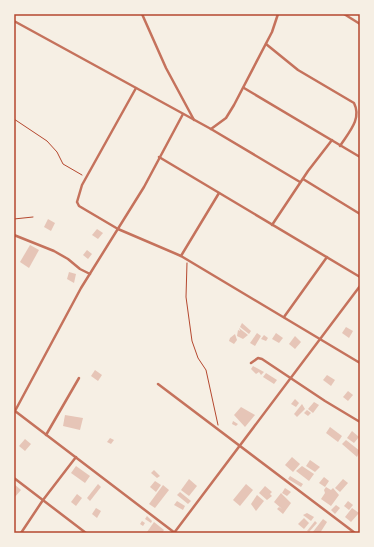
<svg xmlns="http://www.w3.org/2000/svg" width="374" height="547" font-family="'Archivo Narrow',sans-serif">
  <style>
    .building { fill: #e6c5b7 }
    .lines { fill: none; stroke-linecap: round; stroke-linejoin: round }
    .path { stroke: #b5482f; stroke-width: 1 }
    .minor { stroke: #c5725c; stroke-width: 2.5 }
    .neatline { fill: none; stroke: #b5482f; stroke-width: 1.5 }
  </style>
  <rect width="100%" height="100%" fill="#f6efe4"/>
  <g class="building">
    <path d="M 48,219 L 55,223 L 51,231 L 44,227 Z"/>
    <path d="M 97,229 L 103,233 L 98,239 L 92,235 Z"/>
    <path d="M 30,245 L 39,250 L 29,268 L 20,262 Z"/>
    <path d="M 87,250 L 92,254 L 88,259 L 83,255 Z"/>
    <path d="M 69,272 L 76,274 L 74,283 L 67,279 Z"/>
    <path d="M 242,323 L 251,331 L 249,334 L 240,327 Z"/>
    <path d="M 346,327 L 353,331 L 349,338 L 342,333 Z"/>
    <path d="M 239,328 L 248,335 L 243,339 L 237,336 L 238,330 L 240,331 Z"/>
    <path d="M 257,333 L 261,336 L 255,346 L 250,343 Z"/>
    <path d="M 276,333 L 283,338 L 279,343 L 272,339 Z"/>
    <path d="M 235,334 L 237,340 L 234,344 L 229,341 L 230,338 Z"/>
    <path d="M 264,335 L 268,338 L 266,341 L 261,339 Z"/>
    <path d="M 295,336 L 301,342 L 295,349 L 289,344 Z"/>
    <path d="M 253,366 L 264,372 L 261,375 L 259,372 L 256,374 L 251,369 Z"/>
    <path d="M 95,370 L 102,375 L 98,381 L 91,376 Z"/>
    <path d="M 266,373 L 277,380 L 274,384 L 263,377 Z"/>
    <path d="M 327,375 L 335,380 L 331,386 L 323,380 Z"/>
    <path d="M 348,391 L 353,395 L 348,401 L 343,397 Z"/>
    <path d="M 295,399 L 299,403 L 296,407 L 291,404 Z"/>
    <path d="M 314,402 L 319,405 L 313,413 L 308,409 Z"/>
    <path d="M 302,404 L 305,409 L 297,417 L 294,414 Z"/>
    <path d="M 241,407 L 255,415 L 245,427 L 234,415 Z"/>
    <path d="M 307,410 L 311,413 L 308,416 L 304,413 Z"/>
    <path d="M 65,415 L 83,418 L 80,430 L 63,426 Z"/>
    <path d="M 233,421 L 238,424 L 236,426 L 232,424 Z"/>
    <path d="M 330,427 L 342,436 L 338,442 L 326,433 Z"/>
    <path d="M 352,431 L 359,437 L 354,443 L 347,438 Z"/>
    <path d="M 110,438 L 114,440 L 111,444 L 107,442 Z"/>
    <path d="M 25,439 L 31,444 L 25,451 L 19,446 Z"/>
    <path d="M 346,440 L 360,451 L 357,457 L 342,444 Z"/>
    <path d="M 292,457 L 300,464 L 293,472 L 285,465 Z"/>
    <path d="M 310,460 L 320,467 L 315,472 L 306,466 Z"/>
    <path d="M 76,466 L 90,476 L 85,483 L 71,473 Z"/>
    <path d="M 302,466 L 314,474 L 309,481 L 296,471 Z"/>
    <path d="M 154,470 L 160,476 L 157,478 L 151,473 Z"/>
    <path d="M 290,476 L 303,484 L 301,487 L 288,479 Z"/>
    <path d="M 324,477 L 329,481 L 325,487 L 319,483 Z"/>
    <path d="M 189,479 L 197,486 L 189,496 L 181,490 Z"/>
    <path d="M 343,479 L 348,483 L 340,492 L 335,488 Z"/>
    <path d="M 155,481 L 161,485 L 156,492 L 150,487 Z"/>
    <path d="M 14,484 L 21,490 L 14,498 Z"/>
    <path d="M 98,484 L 101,487 L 90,501 L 87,498 Z"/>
    <path d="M 246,484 L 253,490 L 240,506 L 233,500 Z"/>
    <path d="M 163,485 L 169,490 L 155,508 L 149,504 Z"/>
    <path d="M 265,486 L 272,492 L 270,494 L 272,496 L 267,500 L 259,493 Z"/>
    <path d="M 326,487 L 331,490 L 333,488 L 339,495 L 331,506 L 321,499 L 325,493 L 324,490 Z"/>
    <path d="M 285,488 L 291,492 L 287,496 L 282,493 Z"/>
    <path d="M 180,492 L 191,501 L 188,504 L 177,495 Z"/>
    <path d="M 281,493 L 291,503 L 283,514 L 277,509 L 279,507 L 282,509 L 274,502 Z"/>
    <path d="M 77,494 L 82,498 L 76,506 L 71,502 Z"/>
    <path d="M 257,495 L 264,501 L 256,511 L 251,504 Z"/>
    <path d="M 177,501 L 185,506 L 183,510 L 174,505 Z"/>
    <path d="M 348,501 L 353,505 L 349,510 L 344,506 Z"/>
    <path d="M 336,505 L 340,508 L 335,514 L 331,510 Z"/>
    <path d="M 96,508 L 101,511 L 97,518 L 92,514 Z"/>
    <path d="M 352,508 L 359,513 L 351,522 L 345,517 Z"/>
    <path d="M 307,513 L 314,517 L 311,521 L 303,515 Z"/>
    <path d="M 147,516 L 152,521 L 151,523 L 145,519 Z"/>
    <path d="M 304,518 L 309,523 L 304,529 L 298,524 Z"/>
    <path d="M 323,519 L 327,522 L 320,533 L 312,533 Z"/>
    <path d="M 142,521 L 145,523 L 143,526 L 140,524 Z"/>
    <path d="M 315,521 L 317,523 L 309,532 L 307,531 Z"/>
    <path d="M 154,522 L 164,530 L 162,533 L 147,532 Z"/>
  </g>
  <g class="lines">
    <g class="path">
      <path d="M 14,119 L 47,141 L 57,152 L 63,164 L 82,175"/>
      <path d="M 14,219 L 33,217"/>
      <path d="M 187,263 L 186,297 L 192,341 L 198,358 L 206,370 L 218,425"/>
    </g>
    <g class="minor">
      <path d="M 142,14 L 166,68 L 194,120"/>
      <path d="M 344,14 L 360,24"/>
      <path d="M 14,21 L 211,129 L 300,182"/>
      <path d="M 266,44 L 298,70 L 354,103 C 362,119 349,132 340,146"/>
      <path d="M 136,88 L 82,185 L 77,202 L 79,206 L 118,229 L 181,256 L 360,363"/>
      <path d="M 244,88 L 360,157"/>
      <path d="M 211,129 L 226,118 L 234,105 L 272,32 L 278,14"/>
      <path d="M 159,157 L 360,277"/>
      <path d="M 303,179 L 360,214"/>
      <path d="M 272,225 L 308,171 L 332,140"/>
      <path d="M 14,235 L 54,251 L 68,259 L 80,269 L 90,274"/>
      <path d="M 181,256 L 219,193"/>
      <path d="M 284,317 L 327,257"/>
      <path d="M 251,363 L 258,358 L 262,359 L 325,401 L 360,422"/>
      <path d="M 158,384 L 355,533"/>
      <path d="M 15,411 L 81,288 L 144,187 L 183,114"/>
      <path d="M 15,411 L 175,533"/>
      <path d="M 46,435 L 79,378"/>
      <path d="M 14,478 L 86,533"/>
      <path d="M 21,533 L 43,500 L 76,457"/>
      <path d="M 174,533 L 360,286"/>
      <path d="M 359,533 L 360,532"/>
    </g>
  </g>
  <rect width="374" height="547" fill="none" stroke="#f6efe4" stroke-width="30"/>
  <rect x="15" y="15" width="344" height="517" class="neatline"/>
</svg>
